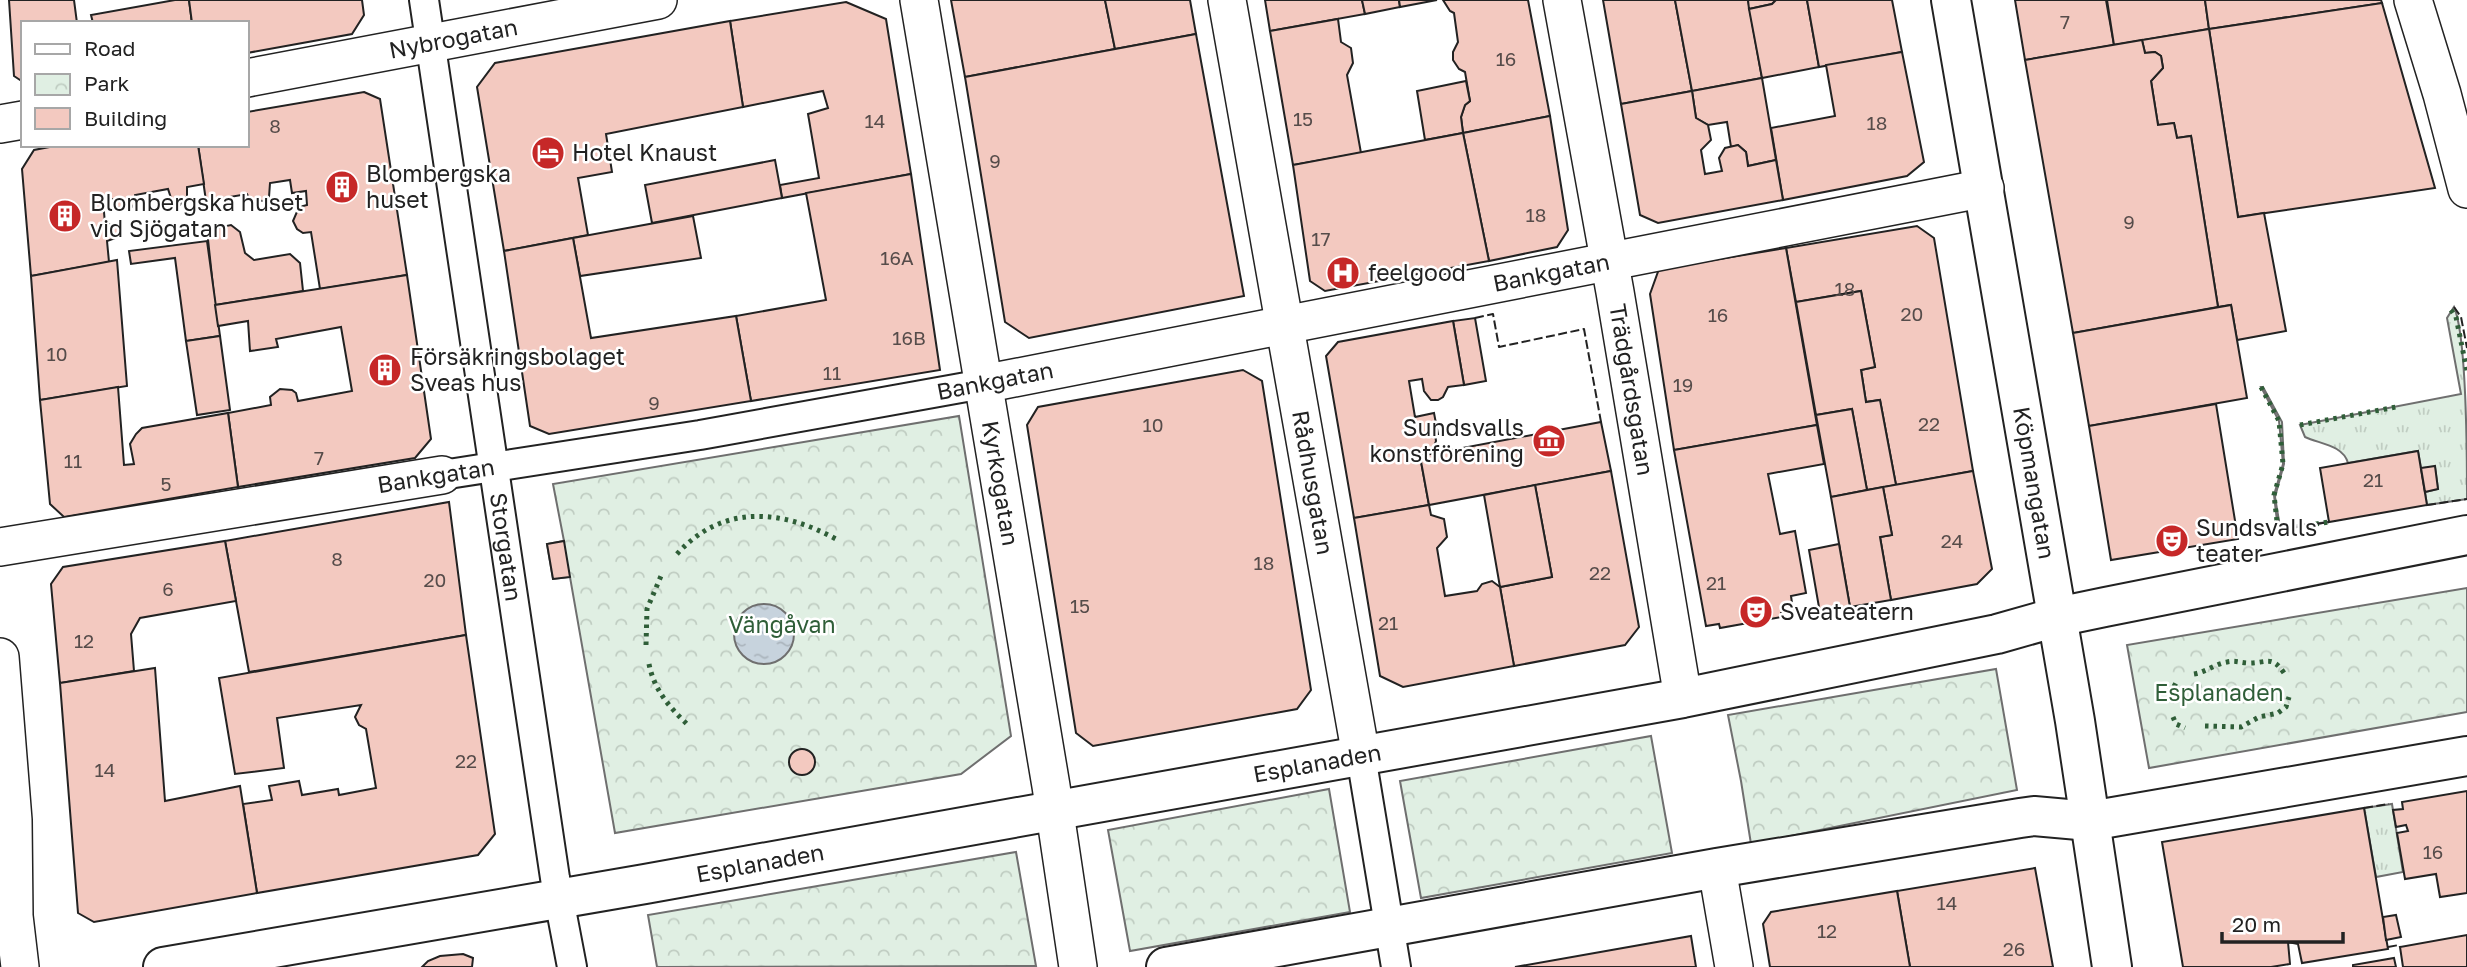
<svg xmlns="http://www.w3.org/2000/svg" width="2467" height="967" font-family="'Golos Text',sans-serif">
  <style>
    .grass { fill: url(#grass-tufts); stroke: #6f6f6f; stroke-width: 2 }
    .park { fill: url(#park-crowns); stroke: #6f6f6f; stroke-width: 2 }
    .water { fill: url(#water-ripples); stroke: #6f6f6f; stroke-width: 2 }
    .building { fill: #f3c9c0; stroke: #222; stroke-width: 2 }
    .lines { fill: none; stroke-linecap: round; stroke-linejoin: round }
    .pedestrian-casing { stroke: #222; stroke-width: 32 }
    .minor-casing { stroke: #222; stroke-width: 40 }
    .tertiary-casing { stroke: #222; stroke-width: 42 }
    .pedestrian { stroke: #fff; stroke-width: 28 }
    .minor { stroke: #fff; stroke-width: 37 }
    .tertiary { stroke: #fff; stroke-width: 38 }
    .hedge { stroke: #2f5e38; stroke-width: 5; stroke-dasharray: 3.5 5; stroke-linecap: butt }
    .fence { stroke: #222; stroke-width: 2; stroke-dasharray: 9 3.5; stroke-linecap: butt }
    .labels { text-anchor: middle; stroke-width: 5; stroke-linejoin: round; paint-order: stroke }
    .number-label { font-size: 19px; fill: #564c4a }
    .street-label { font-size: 23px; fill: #222; stroke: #fff }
    .poi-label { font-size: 23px; fill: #222; stroke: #fff; text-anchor: start }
    .park-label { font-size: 23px; fill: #2f5e38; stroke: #fff }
  </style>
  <defs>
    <pattern id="grass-tufts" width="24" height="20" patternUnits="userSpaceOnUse" patternTransform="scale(1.75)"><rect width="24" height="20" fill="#e0efe3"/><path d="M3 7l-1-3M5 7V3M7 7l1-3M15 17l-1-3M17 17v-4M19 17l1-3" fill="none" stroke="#c0cdc2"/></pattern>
    <pattern id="park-crowns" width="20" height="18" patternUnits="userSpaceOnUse" patternTransform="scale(1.75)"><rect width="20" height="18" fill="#e0efe3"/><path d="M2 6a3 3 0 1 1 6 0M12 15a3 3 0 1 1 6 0" fill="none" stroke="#c0cdc2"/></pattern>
    <pattern id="water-ripples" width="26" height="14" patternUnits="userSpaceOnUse" patternTransform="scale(1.75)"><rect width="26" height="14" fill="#c7d3dd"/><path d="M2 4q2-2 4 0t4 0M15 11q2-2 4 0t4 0" fill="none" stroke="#abb5bd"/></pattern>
  </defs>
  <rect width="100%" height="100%" fill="#fff"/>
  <g class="grass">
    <path d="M 2454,307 C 2467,337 2467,457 2467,499 L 2427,505 L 2425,492 L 2438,489 L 2435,467 L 2421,468 L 2418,451 L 2348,463 C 2343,445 2320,444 2305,437 L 2300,425 L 2461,394 L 2447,318 Z"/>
    <path d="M 2261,387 L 2263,387 L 2282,422 L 2284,464 L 2275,497 L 2280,527 L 2329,522 L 2278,530 L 2274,495 L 2283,464 L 2279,421 Z"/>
    <path d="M 2392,804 L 2403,872 L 2376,877 L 2364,808 Z"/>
  </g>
  <g class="park">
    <path d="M 959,416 L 1011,736 L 961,774 L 615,833 L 570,577 L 553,579 L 547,544 L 564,541 L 553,484 Z"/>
    <path d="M 2467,588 L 2467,712 L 2149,768 L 2127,645 Z"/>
    <path d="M 1996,669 L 2017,790 L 1751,844 L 1741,781 L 1728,715 Z"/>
    <path d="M 1651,736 L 1672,853 L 1421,898 L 1400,781 Z"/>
    <path d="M 1329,789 L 1350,912 L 1130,951 L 1108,830 Z"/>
    <path d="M 1016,852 L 1036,966 L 657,967 L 648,915 Z"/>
  </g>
  <circle class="water" cx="764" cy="634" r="30"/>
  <g class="building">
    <path d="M 9,0 L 74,0 L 77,23 L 23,23 L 23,82 L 14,76 Z"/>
    <path d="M 175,0 L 189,0 L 192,23 L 93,23 L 91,15 Z"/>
    <path d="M 189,0 L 362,0 L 364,15 L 352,34 L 247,53 L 247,23 L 192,23 Z"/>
    <path d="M 951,0 L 1105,0 L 1115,49 L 965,77 Z"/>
    <path d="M 1105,0 L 1190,0 L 1196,34 L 1115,49 Z"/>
    <path d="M 1265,0 L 1362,0 L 1365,14 L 1270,31 Z"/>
    <path d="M 1362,0 L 1399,0 L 1400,7 L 1365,14 Z"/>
    <path d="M 1399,0 L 1437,0 L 1400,7 Z"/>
    <path d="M 1443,0 L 1528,0 L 1550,116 L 1463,133 L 1461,117 L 1465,105 L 1470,101 L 1465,72 L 1459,69 L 1453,60 L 1453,52 L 1458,42 L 1454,13 L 1450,11 Z"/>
    <path d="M 1603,0 L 1675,0 L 1692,91 L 1621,104 Z"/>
    <path d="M 1675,0 L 1748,0 L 1762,78 L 1692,91 Z"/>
    <path d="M 1748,0 L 1776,0 L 1772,4 L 1749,9 Z"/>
    <path d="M 1776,0 L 1807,0 L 1819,67 L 1762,78 L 1749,9 L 1772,4 Z"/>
    <path d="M 1807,0 L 1892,0 L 1902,52 L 1819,67 Z"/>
    <path d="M 2015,0 L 2106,0 L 2114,45 L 2025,60 Z"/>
    <path d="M 2107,0 L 2205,0 L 2209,29 L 2114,45 Z"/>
    <path d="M 2205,0 L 2381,0 L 2382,3 L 2209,29 Z"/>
    <path d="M 846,2 L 886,19 L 911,174 L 782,198 L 780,185 L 819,178 L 808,114 L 828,108 L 823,91 L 743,107 L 730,21 Z"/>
    <path d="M 2382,3 L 2435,188 L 2238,217 L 2209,29 Z"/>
    <path d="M 1338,19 L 1341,42 L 1351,48 L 1353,63 L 1347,75 L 1361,153 L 1293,165 L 1270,31 Z"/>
    <path d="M 730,21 L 743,107 L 606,134 L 612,172 L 578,178 L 588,235 L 504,251 L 477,87 L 495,63 Z"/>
    <path d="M 2209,29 L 2238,217 L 2264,213 L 2286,331 L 2237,340 L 2231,305 L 2218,307 L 2191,136 L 2177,138 L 2174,123 L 2158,125 L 2151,81 L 2163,68 L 2161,56 L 2155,52 L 2145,53 L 2142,40 Z"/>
    <path d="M 1196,34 L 1244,296 L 1029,338 L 1005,322 L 965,77 Z"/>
    <path d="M 2142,40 L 2145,53 L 2155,52 L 2161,56 L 2163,68 L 2151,81 L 2158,125 L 2174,123 L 2177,138 L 2191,136 L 2218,307 L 2073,333 L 2025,60 Z"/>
    <path d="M 1902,52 L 1924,162 L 1907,176 L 1783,200 L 1771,128 L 1835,116 L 1826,65 Z"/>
    <path d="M 1762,78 L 1776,160 L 1748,166 L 1746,152 L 1738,145 L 1731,147 L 1727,122 L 1708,125 L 1696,118 L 1692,91 Z"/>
    <path d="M 1466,81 L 1470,101 L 1465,105 L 1461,117 L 1463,133 L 1425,140 L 1417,91 Z"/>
    <path d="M 1692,91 L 1696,118 L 1708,125 L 1711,140 L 1701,150 L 1705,174 L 1722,171 L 1719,158 L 1725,148 L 1738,145 L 1746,152 L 1748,166 L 1776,160 L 1783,200 L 1658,223 L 1640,215 L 1621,104 Z"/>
    <path d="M 364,92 L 380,99 L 407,275 L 320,289 L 311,232 L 303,233 L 297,229 L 293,221 L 299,207 L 307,205 L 306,191 L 292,193 L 290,180 L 270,183 L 269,197 L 264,201 L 250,200 L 247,194 L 206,201 L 198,145 L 247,145 L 247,112 Z"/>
    <path d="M 1550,116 L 1568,230 L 1557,247 L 1489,261 L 1463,133 Z"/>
    <path d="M 1463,133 L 1489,261 L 1325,291 L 1310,281 L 1293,165 Z"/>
    <path d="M 60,145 L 198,145 L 204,184 L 187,187 L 187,196 L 180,205 L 173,204 L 168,189 L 135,195 L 135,203 L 131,208 L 123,209 L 117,207 L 114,199 L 103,200 L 105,224 L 120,225 L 122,230 L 121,236 L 107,241 L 109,262 L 31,276 L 22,169 L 34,150 Z"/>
    <path d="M 775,160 L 782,198 L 652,223 L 645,185 Z"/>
    <path d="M 911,174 L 940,370 L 751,401 L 736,316 L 826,300 L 806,193 Z"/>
    <path d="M 693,216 L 701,258 L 580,276 L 573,238 Z"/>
    <path d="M 231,225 L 240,232 L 245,253 L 254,260 L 290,254 L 300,263 L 303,291 L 215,305 L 207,230 Z"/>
    <path d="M 1917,226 L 1934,238 L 1973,471 L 1896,485 L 1880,400 L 1866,402 L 1861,370 L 1875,367 L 1861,291 L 1796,302 L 1786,248 Z"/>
    <path d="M 573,238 L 591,338 L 736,316 L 751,401 L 549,434 L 530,426 L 504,251 Z"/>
    <path d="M 207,241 L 220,336 L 186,341 L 175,258 L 131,264 L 129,251 Z"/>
    <path d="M 1786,248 L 1817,425 L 1674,450 L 1650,294 L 1659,269 Z"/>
    <path d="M 117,260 L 127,386 L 40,400 L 31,276 Z"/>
    <path d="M 407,275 L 431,439 L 415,458 L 238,487 L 228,413 L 271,405 L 270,397 L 280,389 L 292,390 L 296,393 L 298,401 L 352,391 L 341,327 L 276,339 L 278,347 L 250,351 L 248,321 L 218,326 L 215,305 Z"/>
    <path d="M 1861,291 L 1875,367 L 1861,370 L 1866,402 L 1880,400 L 1896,485 L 1867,490 L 1852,409 L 1816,415 L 1796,302 Z"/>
    <path d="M 2231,305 L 2247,398 L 2089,426 L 2073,333 Z"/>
    <path d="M 1475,318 L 1486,381 L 1464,385 L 1453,321 Z"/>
    <path d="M 1453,321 L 1464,385 L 1448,387 L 1443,397 L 1438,400 L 1431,400 L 1424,391 L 1422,379 L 1409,381 L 1415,417 L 1434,413 L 1438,434 L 1435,434 L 1436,441 L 1432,451 L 1420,456 L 1429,505 L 1354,518 L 1326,356 L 1338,342 Z"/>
    <path d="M 220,336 L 230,410 L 197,415 L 186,341 Z"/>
    <path d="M 1243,370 L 1262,381 L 1311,690 L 1297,709 L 1093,746 L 1076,733 L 1027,425 L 1038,407 Z"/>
    <path d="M 118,387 L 124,465 L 134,464 L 130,444 L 136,434 L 142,428 L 228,413 L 238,487 L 64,517 L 50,504 L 40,400 Z"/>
    <path d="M 2216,404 L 2238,539 L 2111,560 L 2089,426 Z"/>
    <path d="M 1852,409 L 1867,490 L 1831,497 L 1816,415 Z"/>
    <path d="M 1601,422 L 1611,471 L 1429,505 L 1420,456 Z"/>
    <path d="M 1817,425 L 1824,464 L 1768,474 L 1780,534 L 1795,531 L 1806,593 L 1791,596 L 1793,610 L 1781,613 L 1781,617 L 1720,628 L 1719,624 L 1706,626 L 1674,450 Z"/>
    <path d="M 2418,451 L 2427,505 L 2329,522 L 2320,468 Z"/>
    <path d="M 2435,466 L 2438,489 L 2425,492 L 2421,468 Z"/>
    <path d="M 1611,471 L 1639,627 L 1625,645 L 1514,666 L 1500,587 L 1552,577 L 1535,485 Z"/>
    <path d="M 1973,471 L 1992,569 L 1977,584 L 1891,600 L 1880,537 L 1892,535 L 1883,487 Z"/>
    <path d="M 1535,485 L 1552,577 L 1500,587 L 1484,495 Z"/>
    <path d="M 1883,487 L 1892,535 L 1880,537 L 1891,600 L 1850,607 L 1831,497 Z"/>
    <path d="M 449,502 L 466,635 L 249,672 L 225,541 Z"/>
    <path d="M 1429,505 L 1431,515 L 1444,519 L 1447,537 L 1437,548 L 1445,596 L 1477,591 L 1482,584 L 1492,581 L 1500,587 L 1514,666 L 1403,687 L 1380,676 L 1354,518 Z"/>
    <path d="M 225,541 L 236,601 L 140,618 L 131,634 L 134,671 L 60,683 L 51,584 L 63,567 Z"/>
    <path d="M 564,541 L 570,577 L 553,579 L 547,544 Z"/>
    <path d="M 1839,544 L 1850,607 L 1820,613 L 1809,550 Z"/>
    <path d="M 466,635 L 495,834 L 478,855 L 257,893 L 243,804 L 272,800 L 269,786 L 299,781 L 302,795 L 338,789 L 339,795 L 376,788 L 366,729 L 359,725 L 355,717 L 361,705 L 277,718 L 284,768 L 235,774 L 219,678 Z"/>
    <path d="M 155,668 L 165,801 L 240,786 L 257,893 L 94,922 L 78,913 L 60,683 Z"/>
    <circle cx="802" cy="762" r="13"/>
    <path d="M 2467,791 L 2467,893 L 2440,897 L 2436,874 L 2405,879 L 2397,833 L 2408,831 L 2406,825 L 2396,827 L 2393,810 L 2403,809 L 2402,802 Z"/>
    <path d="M 2364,808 L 2388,949 L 2302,963 L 2298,944 L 2288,942 L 2290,964 L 2271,967 L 2183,967 L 2162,842 Z"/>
    <path d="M 2035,868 L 2053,967 L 1910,967 L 1897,891 Z"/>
    <path d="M 1897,891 L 1910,967 L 1770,967 L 1763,924 L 1771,912 Z"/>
    <path d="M 2396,915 L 2401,937 L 2386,940 L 2383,917 Z"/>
    <path d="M 2467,935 L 2467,967 L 2403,967 L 2400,947 Z"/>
    <path d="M 1691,936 L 1696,967 L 1515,967 Z"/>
    <path d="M 463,954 L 473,958 L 472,967 L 422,967 L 428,961 L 440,956 Z"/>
    <path d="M 2394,958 L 2396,967 L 2353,967 L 2353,965 Z"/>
  </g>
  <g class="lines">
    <defs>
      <g id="pedestrian">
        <path id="s1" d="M 424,0 L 555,878 L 572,967"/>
        <path d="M 442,475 L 700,435 L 983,384"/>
        <path d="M 1361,756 L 1396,967"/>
      </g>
      <g id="minor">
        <path id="s2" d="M 919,0 L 1051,786 L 1078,967"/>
        <path id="s3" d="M 1227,0 L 1361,756"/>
        <path id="s4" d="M 1562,0 L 1615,292 L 1683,698"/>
        <path d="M 2413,0 L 2442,94 L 2467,189"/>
        <path id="s5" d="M 247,78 L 658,0"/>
        <path d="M 0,124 L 23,120"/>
        <path id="s6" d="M 983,384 L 1985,188"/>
        <path d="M 0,547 L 442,475"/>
        <path d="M 0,657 L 13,820 L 14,916 L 20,967"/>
        <path d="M 1717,868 L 1734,967"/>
      </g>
      <g id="tertiary">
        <path id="s7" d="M 1951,0 L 2075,721 L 2112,967"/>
        <path id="s8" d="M 163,967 L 645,884 L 1683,698 L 1997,634 L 2057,617 L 2105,607 L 2467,535"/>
        <path d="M 1166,967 L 1717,868 L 2020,818 L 2034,816 L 2090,821 L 2467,756"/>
      </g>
    </defs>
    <use href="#pedestrian" class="pedestrian-casing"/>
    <use href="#minor" class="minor-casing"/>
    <use href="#tertiary" class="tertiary-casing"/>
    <use href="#pedestrian" class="pedestrian"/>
    <use href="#minor" class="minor"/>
    <use href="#tertiary" class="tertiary"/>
    <g class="hedge">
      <path d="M 2451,310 L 2456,317 L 2467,371"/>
      <path d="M 2261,387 L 2279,421 L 2283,464 L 2274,495 L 2278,530 L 2329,522"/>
      <path d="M 2300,425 L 2396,407"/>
      <path d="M 677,554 C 722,504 781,509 836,539"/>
      <path d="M 646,645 L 647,609 L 661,576"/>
      <path d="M 649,664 C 654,690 670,708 689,726"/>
      <path d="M 2194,674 C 2206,672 2215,664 2227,662 C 2235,660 2241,663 2249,663 C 2267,663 2272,655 2284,673"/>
      <path d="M 2170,694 L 2178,679"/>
      <path d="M 2173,717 L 2176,724 L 2185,728"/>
      <path d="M 2205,726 L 2241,727 L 2259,717 L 2278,713 L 2286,707 L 2289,697"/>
    </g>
    <g class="fence">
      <path d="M 2454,307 L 2461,317 L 2467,348"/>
      <path d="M 1475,318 L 1493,314 L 1499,347 L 1584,329 L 1601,422"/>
      <path d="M 2427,505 L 2467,499"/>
      <path d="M 2278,530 L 2329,522"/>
      <path d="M 2364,808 L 2389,804"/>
      <path d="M 2388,947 L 2399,945 L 2400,947"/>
    </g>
  </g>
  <defs>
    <symbol id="hotel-disc" viewBox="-11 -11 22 22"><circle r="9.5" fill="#c62828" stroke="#fff"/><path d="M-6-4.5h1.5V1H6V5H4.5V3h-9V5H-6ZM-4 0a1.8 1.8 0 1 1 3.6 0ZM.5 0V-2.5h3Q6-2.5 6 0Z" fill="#fff"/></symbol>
    <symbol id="building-disc" viewBox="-11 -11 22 22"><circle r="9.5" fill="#c62828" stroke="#fff"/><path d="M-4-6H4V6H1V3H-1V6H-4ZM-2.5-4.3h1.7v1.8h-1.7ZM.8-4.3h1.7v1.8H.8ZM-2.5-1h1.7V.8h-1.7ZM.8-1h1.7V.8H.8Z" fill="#fff"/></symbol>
    <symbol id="hospital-disc" viewBox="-11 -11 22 22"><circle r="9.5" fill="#c62828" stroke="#fff"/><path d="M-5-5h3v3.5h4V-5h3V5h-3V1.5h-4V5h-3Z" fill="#fff"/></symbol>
    <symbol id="museum-disc" viewBox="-11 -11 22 22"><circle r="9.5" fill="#c62828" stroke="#fff"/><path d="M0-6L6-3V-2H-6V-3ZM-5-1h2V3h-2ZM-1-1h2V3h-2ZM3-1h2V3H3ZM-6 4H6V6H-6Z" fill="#fff"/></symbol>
    <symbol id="theatre-disc" viewBox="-11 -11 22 22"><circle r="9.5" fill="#c62828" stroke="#fff"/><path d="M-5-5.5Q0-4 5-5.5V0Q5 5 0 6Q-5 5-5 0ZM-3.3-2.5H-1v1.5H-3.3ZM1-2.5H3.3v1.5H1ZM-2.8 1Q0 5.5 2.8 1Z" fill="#fff"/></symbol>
  </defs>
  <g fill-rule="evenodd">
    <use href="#hotel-disc" x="529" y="134" width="38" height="38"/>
    <use href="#building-disc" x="323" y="168" width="38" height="38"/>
    <use href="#building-disc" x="46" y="197" width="38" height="38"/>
    <use href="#hospital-disc" x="1324" y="254" width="38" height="38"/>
    <use href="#building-disc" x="366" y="351" width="38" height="38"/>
    <use href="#museum-disc" x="1530" y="422" width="38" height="38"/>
    <use href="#theatre-disc" x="2153" y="522" width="38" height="38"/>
    <use href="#theatre-disc" x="1737" y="593" width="38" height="38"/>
  </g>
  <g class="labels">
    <g class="number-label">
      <text x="2065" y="29">7</text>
      <text x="1506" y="66">16</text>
      <text x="1303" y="126">15</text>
      <text x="875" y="128">14</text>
      <text x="1877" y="130">18</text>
      <text x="275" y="133">8</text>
      <text x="995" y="168">9</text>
      <text x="1536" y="222">18</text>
      <text x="2129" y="229">9</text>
      <text x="1321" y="246">17</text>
      <text x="897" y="265">16A</text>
      <text x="1845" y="296">18</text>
      <text x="1912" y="321">20</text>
      <text x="1718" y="322">16</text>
      <text x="909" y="345">16B</text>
      <text x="57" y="361">10</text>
      <text x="832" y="380">11</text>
      <text x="1683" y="392">19</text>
      <text x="654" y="410">9</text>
      <text x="1929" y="431">22</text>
      <text x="1153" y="432">10</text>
      <text x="319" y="465">7</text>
      <text x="73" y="468">11</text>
      <text x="2373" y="487">21</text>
      <text x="166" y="491">5</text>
      <text x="1952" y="548">24</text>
      <text x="337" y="566">8</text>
      <text x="1264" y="570">18</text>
      <text x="1600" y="580">22</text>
      <text x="435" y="587">20</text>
      <text x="1716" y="590">21</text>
      <text x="168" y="596">6</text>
      <text x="1080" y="613">15</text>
      <text x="1388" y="630">21</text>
      <text x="84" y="648">12</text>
      <text x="466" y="768">22</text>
      <text x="105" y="777">14</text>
      <text x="2433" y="859">16</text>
      <text x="1947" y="910">14</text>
      <text x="1827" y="938">12</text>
      <text x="2014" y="956">26</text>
    </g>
    <g class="street-label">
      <text dy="8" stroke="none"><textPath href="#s5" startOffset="210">Nybrogatan</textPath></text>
      <text dy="8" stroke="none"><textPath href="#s6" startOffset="579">Bankgatan</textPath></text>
      <text transform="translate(995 381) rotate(-11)" y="8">Bankgatan</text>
      <text dy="8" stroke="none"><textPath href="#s4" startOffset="396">Trädgårdsgatan</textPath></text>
      <text transform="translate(436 476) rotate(-9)" y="8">Bankgatan</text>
      <text dy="8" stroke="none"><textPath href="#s2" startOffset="490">Kyrkogatan</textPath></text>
      <text dy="8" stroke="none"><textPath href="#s3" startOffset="490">Rådhusgatan</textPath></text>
      <text dy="8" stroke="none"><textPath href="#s7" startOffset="490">Köpmangatan</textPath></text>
      <text dy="8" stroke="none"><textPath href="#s1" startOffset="553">Storgatan</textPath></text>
      <text dy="8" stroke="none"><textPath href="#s8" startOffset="1172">Esplanaden</textPath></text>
      <text dy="8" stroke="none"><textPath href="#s8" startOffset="606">Esplanaden</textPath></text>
    </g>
    <g class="poi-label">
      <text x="572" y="161">Hotel Knaust</text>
      <text x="366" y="182">Blombergska<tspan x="366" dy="26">huset</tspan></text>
      <text x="90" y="211">Blombergska huset<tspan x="90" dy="26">vid Sjögatan</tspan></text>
      <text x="1368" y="281">feelgood</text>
      <text x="410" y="365">Försäkringsbolaget<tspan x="410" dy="26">Sveas hus</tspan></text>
      <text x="1524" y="436" text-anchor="end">Sundsvalls<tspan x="1524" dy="26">konstförening</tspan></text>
      <text x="2196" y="536">Sundsvalls<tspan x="2196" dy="26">teater</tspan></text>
      <text x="1780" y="620">Sveateatern</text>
    </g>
    <g class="park-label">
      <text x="782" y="633">Vängåvan</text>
      <text x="2219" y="701">Esplanaden</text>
    </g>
  </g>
  <rect x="21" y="21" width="228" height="126" fill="#ffffff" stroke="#a7a7a7" stroke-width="2"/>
  <rect x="35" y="44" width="35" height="10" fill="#ffffff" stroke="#a7a7a7" stroke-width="2"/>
  <text x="84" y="56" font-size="21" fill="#222222">Road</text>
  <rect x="35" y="74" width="35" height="21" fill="url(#park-crowns)" stroke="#a7a7a7" stroke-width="2"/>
  <text x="84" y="91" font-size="21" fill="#222222">Park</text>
  <rect x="35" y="108" width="35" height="21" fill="#f3c9c0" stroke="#a7a7a7" stroke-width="2"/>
  <text x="84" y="126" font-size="21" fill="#222222">Building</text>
  <path d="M2222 932v10h121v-10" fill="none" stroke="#222222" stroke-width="3.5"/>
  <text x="2232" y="932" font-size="21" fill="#222222" stroke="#ffffff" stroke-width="5" paint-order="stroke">20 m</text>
</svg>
